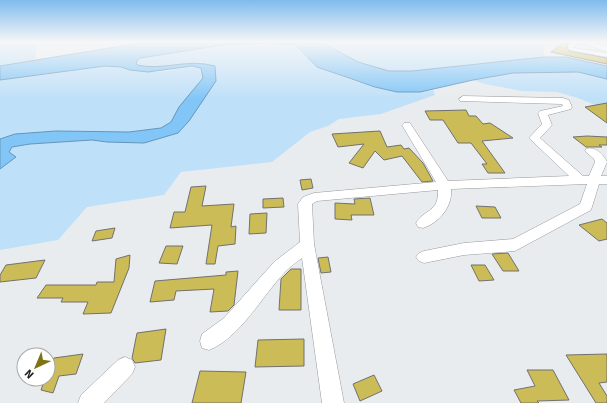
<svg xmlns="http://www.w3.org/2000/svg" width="607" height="403" font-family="Signika,sans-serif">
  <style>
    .green { fill: #bfe0f9 }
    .water { fill: #82c6f8; stroke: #6595b8 }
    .building { fill: #cbbc57; stroke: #72716e }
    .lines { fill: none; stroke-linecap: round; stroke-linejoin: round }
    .street-casing { stroke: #979a9c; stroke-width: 1 }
    .street { fill: #fff; fill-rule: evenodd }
  </style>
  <rect width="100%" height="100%" fill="#e9ecee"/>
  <g class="green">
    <path d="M 321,42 L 544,42 L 544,57 L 412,71 L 389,71 L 358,62 Z"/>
    <path d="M 37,43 L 35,60 L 0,66 L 0,44 Z"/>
    <path d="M 265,43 L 296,45 L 317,67 L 351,80 L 375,87 L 397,92 L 420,92 L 433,90 L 435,95 L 381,114 L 339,119 L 328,126 L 310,132 L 272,162 L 181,172 L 164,195 L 87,207 L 58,240 L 0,250 L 0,169 L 16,157 L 9,152 L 12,147 L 30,144 L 92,140 L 107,142 L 144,143 L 178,133 L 189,121 L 216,81 L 203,62 L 149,68 L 137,65 L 136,62 L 140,58 L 223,45 Z"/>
    <path d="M 105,66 C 122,67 137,71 155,72 C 171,72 185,65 201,68 L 203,79 L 179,107 L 171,122 L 161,128 L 129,132 L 56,131 L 15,134 L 0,139 L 0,80 Z"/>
    <path d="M 578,72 L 607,79 L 607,110 L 578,98 L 557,92 L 522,91 L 485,84 L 473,80 L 513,73 Z"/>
  </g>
  <path class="water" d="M 166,42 L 321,42 L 358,62 L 389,71 L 412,71 L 544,57 L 566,57 L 607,66 L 607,79 L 578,72 L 513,73 L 473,80 L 420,92 L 397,92 L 375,87 L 317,67 L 296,45 L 265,43 L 223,45 L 140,58 L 136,62 L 137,65 C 164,71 187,58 215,66 L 216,81 L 189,121 L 178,133 L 144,143 L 107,142 L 92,140 L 30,144 L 12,147 L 9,152 L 16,157 L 0,169 L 0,139 L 15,134 L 56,131 L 129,132 L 161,128 L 171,122 L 179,107 L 203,78 L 201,68 L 192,66 L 148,72 L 130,70 L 121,67 L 105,66 L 0,80 L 0,66 L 134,44 Z"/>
  <g class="building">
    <path d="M 564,42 L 569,42 L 567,46 L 569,51 L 607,58 L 607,64 L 551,52 Z"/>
    <path d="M 607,103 L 607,123 L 585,107 Z"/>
    <path d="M 466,110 L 469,116 L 476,116 L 483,124 L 490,123 L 513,138 L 482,141 L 505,173 L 488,173 L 482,164 L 487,164 L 471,143 L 458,143 L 443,120 L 430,120 L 425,111 Z"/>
    <path d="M 380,131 L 387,147 L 401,145 L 404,149 L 409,148 L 423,163 L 433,181 L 422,182 L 402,156 L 384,160 L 375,151 L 363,168 L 349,163 L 364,144 L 338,147 L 332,134 Z"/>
    <path d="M 587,136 L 607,137 L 607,145 L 599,145 L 602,147 L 586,147 L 573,137 Z"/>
    <path d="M 311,179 L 313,188 L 302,190 L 300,180 Z"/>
    <path d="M 206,186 L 202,206 L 234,204 L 231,227 L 236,226 L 235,244 L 218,246 L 215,264 L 206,264 L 212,225 L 170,228 L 174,212 L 185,212 L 191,187 Z"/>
    <path d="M 283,198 L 284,207 L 263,208 L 263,199 Z"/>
    <path d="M 370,198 L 374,215 L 351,215 L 352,220 L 335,219 L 335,203 L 355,204 L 354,199 Z"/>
    <path d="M 476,206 L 495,207 L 501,218 L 482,218 Z"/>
    <path d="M 267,213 L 266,233 L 249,234 L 250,214 Z"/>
    <path d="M 602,219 L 607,223 L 607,239 L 599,241 L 579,225 Z"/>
    <path d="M 115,228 L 112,238 L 92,241 L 96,231 Z"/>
    <path d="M 166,246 L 183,246 L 177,264 L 159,263 Z"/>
    <path d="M 508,253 L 519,271 L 503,271 L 492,254 Z"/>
    <path d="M 130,255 L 129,268 L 111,313 L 83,314 L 88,302 L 61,302 L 63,298 L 37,298 L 46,285 L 96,285 L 97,282 L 114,282 L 116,259 Z"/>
    <path d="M 328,257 L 331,272 L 321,273 L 318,258 Z"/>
    <path d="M 45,260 L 36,278 L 0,282 L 0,275 L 6,265 Z"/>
    <path d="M 471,265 L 485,265 L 494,280 L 479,281 Z"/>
    <path d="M 291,269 L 301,269 L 301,310 L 279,310 L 281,279 Z"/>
    <path d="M 238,271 L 234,305 L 228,311 L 210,312 L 214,289 L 176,291 L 174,300 L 150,302 L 155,281 L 226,275 L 226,272 Z"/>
    <path d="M 166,329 L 161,360 L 135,363 L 132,358 L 137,333 Z"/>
    <path d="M 304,339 L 304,366 L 255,367 L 258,340 Z"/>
    <path d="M 83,354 L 76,374 L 59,376 L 53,393 L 41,390 L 45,379 L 48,379 L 48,373 L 54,358 Z"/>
    <path d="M 607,354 L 607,382 L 599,383 L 607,396 L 607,403 L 596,403 L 566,355 Z"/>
    <path d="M 527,370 L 553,370 L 569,400 L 537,401 L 539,403 L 521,403 L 514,390 L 535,386 Z"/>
    <path d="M 200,371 L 246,372 L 241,403 L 192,403 Z"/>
    <path d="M 374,375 L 382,391 L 360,401 L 353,384 Z"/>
  </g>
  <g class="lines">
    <defs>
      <g id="street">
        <path d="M 84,42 L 91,42 L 91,43 L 88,45 Z"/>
        <path d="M 571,42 L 594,42 L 607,47 L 607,52 L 582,43 L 576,45 L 574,48 L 607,53 L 607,57 L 569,50 L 568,46 Z"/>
        <path d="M 463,96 L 563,98 L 569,100 L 572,107 L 571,109 L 548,115 L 552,125 L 540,138 L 583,176 L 589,176 L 595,162 L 594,159 L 585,151 L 586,149 C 595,146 603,154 607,162 L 601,176 L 607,176 L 607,184 L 599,184 L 591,210 L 515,251 L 464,255 L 424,263 L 419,261 L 416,257 L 419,253 L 424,251 L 464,243 L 513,239 L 580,204 L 587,184 L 451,189 C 453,206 439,223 423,228 L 418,227 L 416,223 C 424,209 439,213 438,190 L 317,201 L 312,204 L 314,244 L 344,403 L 322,403 L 302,258 C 296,262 290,267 285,272 C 262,296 240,338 209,350 L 202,348 L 200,341 L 202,334 L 224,318 L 274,262 L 300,242 L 298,204 L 303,197 L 314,193 L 436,182 L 402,125 L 404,123 L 410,123 L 448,181 L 569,176 L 529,138 L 542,124 L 538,113 L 540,111 L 563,106 L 562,104 L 460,101 L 459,99 Z"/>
        <path d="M 125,357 L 132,360 L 135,367 L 132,374 L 104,403 L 78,403 L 81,395 L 118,360 Z"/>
      </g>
    </defs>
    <use href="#street" class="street-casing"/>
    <use href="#street" class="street"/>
  </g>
  <linearGradient id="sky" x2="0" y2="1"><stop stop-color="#7fbbee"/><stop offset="0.42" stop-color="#f5f6f7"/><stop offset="1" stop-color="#f5f6f7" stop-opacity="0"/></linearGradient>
  <rect width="607" height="99" fill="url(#sky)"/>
  <g transform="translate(36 367) rotate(224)"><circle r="19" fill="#ffffff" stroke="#a6a7a7"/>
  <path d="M0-3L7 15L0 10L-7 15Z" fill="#7f7315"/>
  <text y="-6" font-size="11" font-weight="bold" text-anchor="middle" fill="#212223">N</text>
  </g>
</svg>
